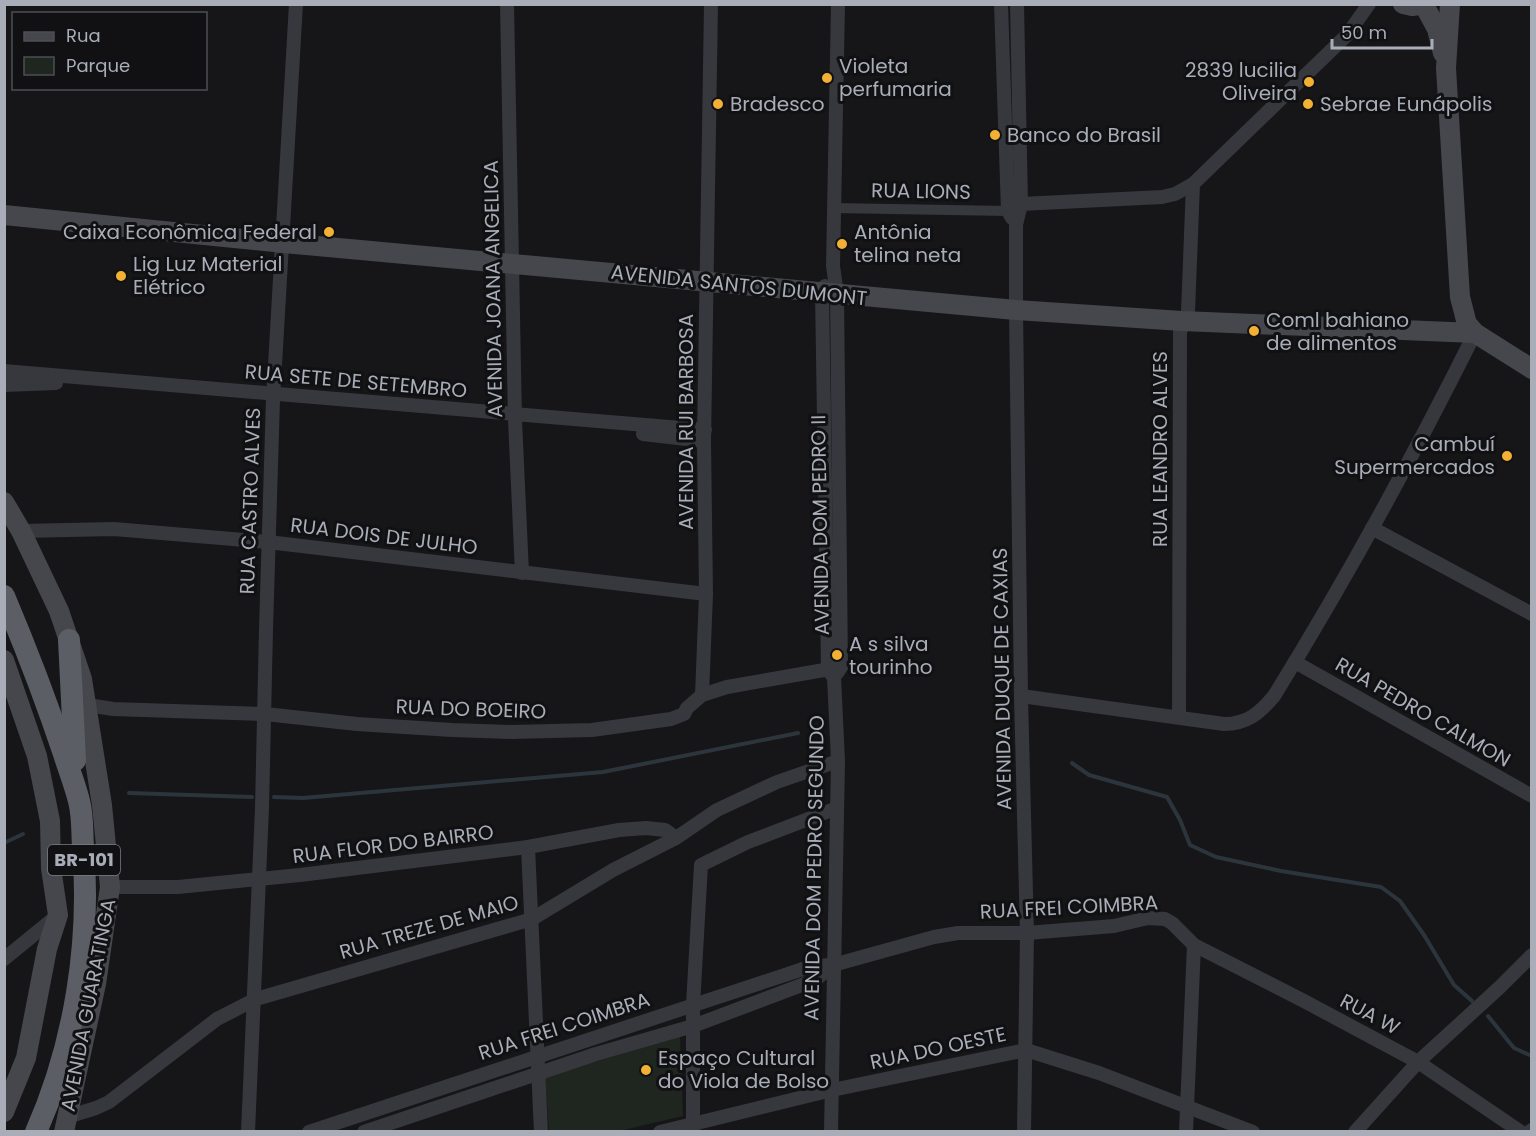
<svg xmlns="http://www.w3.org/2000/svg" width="1536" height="1136" font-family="Poppins,sans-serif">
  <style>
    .green { fill: #1e261f }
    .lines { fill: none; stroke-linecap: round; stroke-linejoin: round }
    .stream { stroke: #2c353c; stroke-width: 4 }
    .pedestrian { stroke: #37383d; stroke-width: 10 }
    .minor { stroke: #37383d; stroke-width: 14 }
    .tertiary { stroke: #37383d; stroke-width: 16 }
    .secondary { stroke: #45474d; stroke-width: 20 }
    .trunk { stroke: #5b5e65; stroke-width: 22 }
    .poi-dot { fill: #f2b134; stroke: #111113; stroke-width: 2 }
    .labels { text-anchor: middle; stroke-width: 6; stroke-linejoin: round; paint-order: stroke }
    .shield { fill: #111113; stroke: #7b7e86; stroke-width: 1.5 }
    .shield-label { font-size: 18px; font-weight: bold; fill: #a8adb8 }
    .poi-label { font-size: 20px; fill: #a8adb8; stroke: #111113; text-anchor: start }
    .street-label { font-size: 20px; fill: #a8adb8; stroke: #111113 }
  </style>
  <rect width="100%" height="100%" fill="#161618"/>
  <path class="green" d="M 680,1036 L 683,1116 L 619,1131 L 549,1131 L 545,1077 Z"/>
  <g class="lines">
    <g class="stream">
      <path d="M 1072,763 L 1089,775 L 1167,797 L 1180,820 L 1190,845 L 1216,857 L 1281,871 L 1381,887 L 1400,901 L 1424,935 L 1454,985 L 1472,1001"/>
      <path d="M 129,793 L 252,797"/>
      <path d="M 274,797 L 303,798 L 603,772 L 798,733"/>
      <path d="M 4,843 L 23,834"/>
      <path d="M 1488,1016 L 1514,1048 L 1532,1056"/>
    </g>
    <path class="pedestrian" d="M 833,208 L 1008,211"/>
    <g class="minor">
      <path d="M 507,4 L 515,420 L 522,573"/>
      <path d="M 1001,4 L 1008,211 L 1012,218"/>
      <path d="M 1017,4 L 1021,204 L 1016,225 L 1016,310 L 1021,696 L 1027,933 L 1024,1132"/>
      <path d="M 1008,211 L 1021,204 L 1162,197 L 1175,194 L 1193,184 L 1347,35 L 1369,4"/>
      <path d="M 825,286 L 822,293 L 828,669 L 832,675"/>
      <path d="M 4,371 L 705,430"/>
      <path d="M 4,385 L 56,383"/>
      <path d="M 643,434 L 704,441"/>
      <path d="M 1372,528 L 1532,614"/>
      <path d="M 21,531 L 114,529 L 268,542 L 706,594"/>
      <path d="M 1295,662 L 1532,796"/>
      <path d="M 837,673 L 841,667 L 837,294 L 833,266 L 838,4"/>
      <path d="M 702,695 L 706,594 L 704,441 L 711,4"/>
      <path d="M 1021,696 L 1224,724 C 1247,724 1260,713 1274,696 C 1347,578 1413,457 1475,333"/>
      <path d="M 88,705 L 113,709 L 265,714 L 357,724 L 452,730 L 512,732 L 592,730 L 671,719 L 684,714 L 687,708 L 702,695 L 727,687 L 841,667"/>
      <path d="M 1179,716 L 1180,332 L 1188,312 L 1193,184"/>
      <path d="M 528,847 L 541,1132"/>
      <path d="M 110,887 L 178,887 L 300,875 L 528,847 L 619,830 L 646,828 L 665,830 L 676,838"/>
      <path d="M 4,959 L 58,915"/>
      <path d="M 67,1117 L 96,1108 L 109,1102 L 217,1019 L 256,999 L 532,919 L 613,870 L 676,838 L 717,810 L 777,782 L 838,761"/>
      <path d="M 248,1132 L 262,808 L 266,629 L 273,399 L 296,4"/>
      <path d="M 309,1132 L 812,966 L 833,965 L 934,937 L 958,933 L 1027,933 L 1114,926 L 1148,918 L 1165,919 L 1172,923 L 1194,945 L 1304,1001 L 1418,1062 L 1521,1132"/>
      <path d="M 364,1132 L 596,1054 L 693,1026 L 815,980 L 833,965"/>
      <path d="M 660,1132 L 832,1090 L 1026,1050 L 1099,1073 L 1253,1132"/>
      <path d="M 693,1132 L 693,1005 L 701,865 L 748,842 L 837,808"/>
      <path d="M 831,1132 L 838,761 L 834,677"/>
      <path d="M 1186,1132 L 1194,945"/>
      <path d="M 1355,1132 L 1418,1062 L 1500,987 L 1532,955"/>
    </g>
    <path class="tertiary" d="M 1531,1132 L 1532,1131"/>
    <g class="secondary">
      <path d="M 1403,4 L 1412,6 L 1425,4"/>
      <path d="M 1450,4 L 1446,68 L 1460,297 L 1467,324 L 1475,333 L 1532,369"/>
      <path d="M 1424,5 L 1437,29 L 1443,53"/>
      <path d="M 4,215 L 284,243 L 1016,310 L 1182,321 L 1475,333"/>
      <path d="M 4,502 L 21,531 L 59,611 L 82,679 L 102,805 L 110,887 L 96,984 L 64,1132"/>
      <path d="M 4,660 L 37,756 L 50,821 L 51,868 L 58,915 L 47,949 L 26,1058 L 4,1112"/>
    </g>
    <g class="trunk">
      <path d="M 4,596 C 26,648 46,700 64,754 C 69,770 75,785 79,801 C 83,816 82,832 83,847 C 91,942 75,1044 36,1132"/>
      <path d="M 69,640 L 75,760"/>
    </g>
  </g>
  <g class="poi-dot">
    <circle cx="827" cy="78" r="6"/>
    <circle cx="1309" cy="82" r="6"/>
    <circle cx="718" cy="104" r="6"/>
    <circle cx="1308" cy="104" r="6"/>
    <circle cx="995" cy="135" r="6"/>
    <circle cx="329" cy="232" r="6"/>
    <circle cx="842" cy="244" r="6"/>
    <circle cx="121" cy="276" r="6"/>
    <circle cx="1254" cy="331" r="6"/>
    <circle cx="1507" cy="456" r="6"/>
    <circle cx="837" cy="655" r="6"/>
    <circle cx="646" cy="1070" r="6"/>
  </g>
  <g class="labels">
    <rect class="shield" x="48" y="845" width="72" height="30" rx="4.5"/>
    <g class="shield-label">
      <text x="84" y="866">BR-101</text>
    </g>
    <g class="poi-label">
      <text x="839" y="73">Violeta<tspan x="839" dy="23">perfumaria</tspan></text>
      <text x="1297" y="77" text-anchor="end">2839 lucilia<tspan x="1297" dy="23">Oliveira</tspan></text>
      <text x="730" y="111">Bradesco</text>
      <text x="1320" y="111">Sebrae Eunápolis</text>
      <text x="1007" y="142">Banco do Brasil</text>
      <text x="317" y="239" text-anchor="end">Caixa Econômica Federal</text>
      <text x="854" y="239">Antônia<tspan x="854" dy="23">telina neta</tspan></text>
      <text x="133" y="271">Lig Luz Material<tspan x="133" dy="23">Elétrico</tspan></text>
      <text x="1266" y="327">Coml bahiano<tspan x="1266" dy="23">de alimentos</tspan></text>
      <text x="1495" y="451" text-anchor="end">Cambuí<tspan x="1495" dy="23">Supermercados</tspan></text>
      <text x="849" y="651">A s silva<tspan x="849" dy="23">tourinho</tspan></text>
      <text x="658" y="1065">Espaço Cultural<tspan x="658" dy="23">do Viola de Bolso</tspan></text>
    </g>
    <g class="street-label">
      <text transform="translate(921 191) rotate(1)" y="7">RUA LIONS</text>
      <text transform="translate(739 285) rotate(6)" y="7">AVENIDA SANTOS DUMONT</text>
      <text transform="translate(493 289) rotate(-91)" y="7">AVENIDA JOANA ANGELICA</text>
      <text transform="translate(356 381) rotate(5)" y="7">RUA SETE DE SETEMBRO</text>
      <text transform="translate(686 422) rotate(-90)" y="7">AVENIDA RUI BARBOSA</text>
      <text transform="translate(1160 449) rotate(-90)" y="7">RUA LEANDRO ALVES</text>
      <text transform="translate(250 501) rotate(-88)" y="7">RUA CASTRO ALVES</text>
      <text transform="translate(820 525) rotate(-91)" y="7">AVENIDA DOM PEDRO II</text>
      <text transform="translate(384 536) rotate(7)" y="7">RUA DOIS DE JULHO</text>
      <text transform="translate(1002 679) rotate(-91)" y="7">AVENIDA DUQUE DE CAXIAS</text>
      <text transform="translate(471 709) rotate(2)" y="7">RUA DO BOEIRO</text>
      <text transform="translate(1423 712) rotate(30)" y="7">RUA PEDRO CALMON</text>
      <text transform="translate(393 844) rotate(-7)" y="7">RUA FLOR DO BAIRRO</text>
      <text transform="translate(814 868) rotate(-89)" y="7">AVENIDA DOM PEDRO SEGUNDO</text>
      <text transform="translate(1069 907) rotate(-3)" y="7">RUA FREI COIMBRA</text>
      <text transform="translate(429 927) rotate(-16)" y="7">RUA TREZE DE MAIO</text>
      <text transform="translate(88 1005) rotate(-79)" y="7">AVENIDA GUARATINGA</text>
      <text transform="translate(1370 1014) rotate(28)" y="7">RUA W</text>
      <text transform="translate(564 1026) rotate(-18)" y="7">RUA FREI COIMBRA</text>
      <text transform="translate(938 1048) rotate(-12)" y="7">RUA DO OESTE</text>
    </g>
  </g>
  <rect width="1536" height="1136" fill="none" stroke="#a8adb8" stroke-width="12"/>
  <rect x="12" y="12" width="195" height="78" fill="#111113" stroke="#4d4f55" stroke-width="1.5"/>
  <rect x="24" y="32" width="30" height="9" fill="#45474d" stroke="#4d4f55" stroke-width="1.5"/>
  <text x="66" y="42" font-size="18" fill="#a8adb8">Rua</text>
  <rect x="24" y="57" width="30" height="18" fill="#1e261f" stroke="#4d4f55" stroke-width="1.5"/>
  <text x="66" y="72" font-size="18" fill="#a8adb8">Parque</text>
  <path d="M1332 39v9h100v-9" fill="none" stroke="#a8adb8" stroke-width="3"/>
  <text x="1341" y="39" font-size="18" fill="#a8adb8" stroke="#111113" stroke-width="4.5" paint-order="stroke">50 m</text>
</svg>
